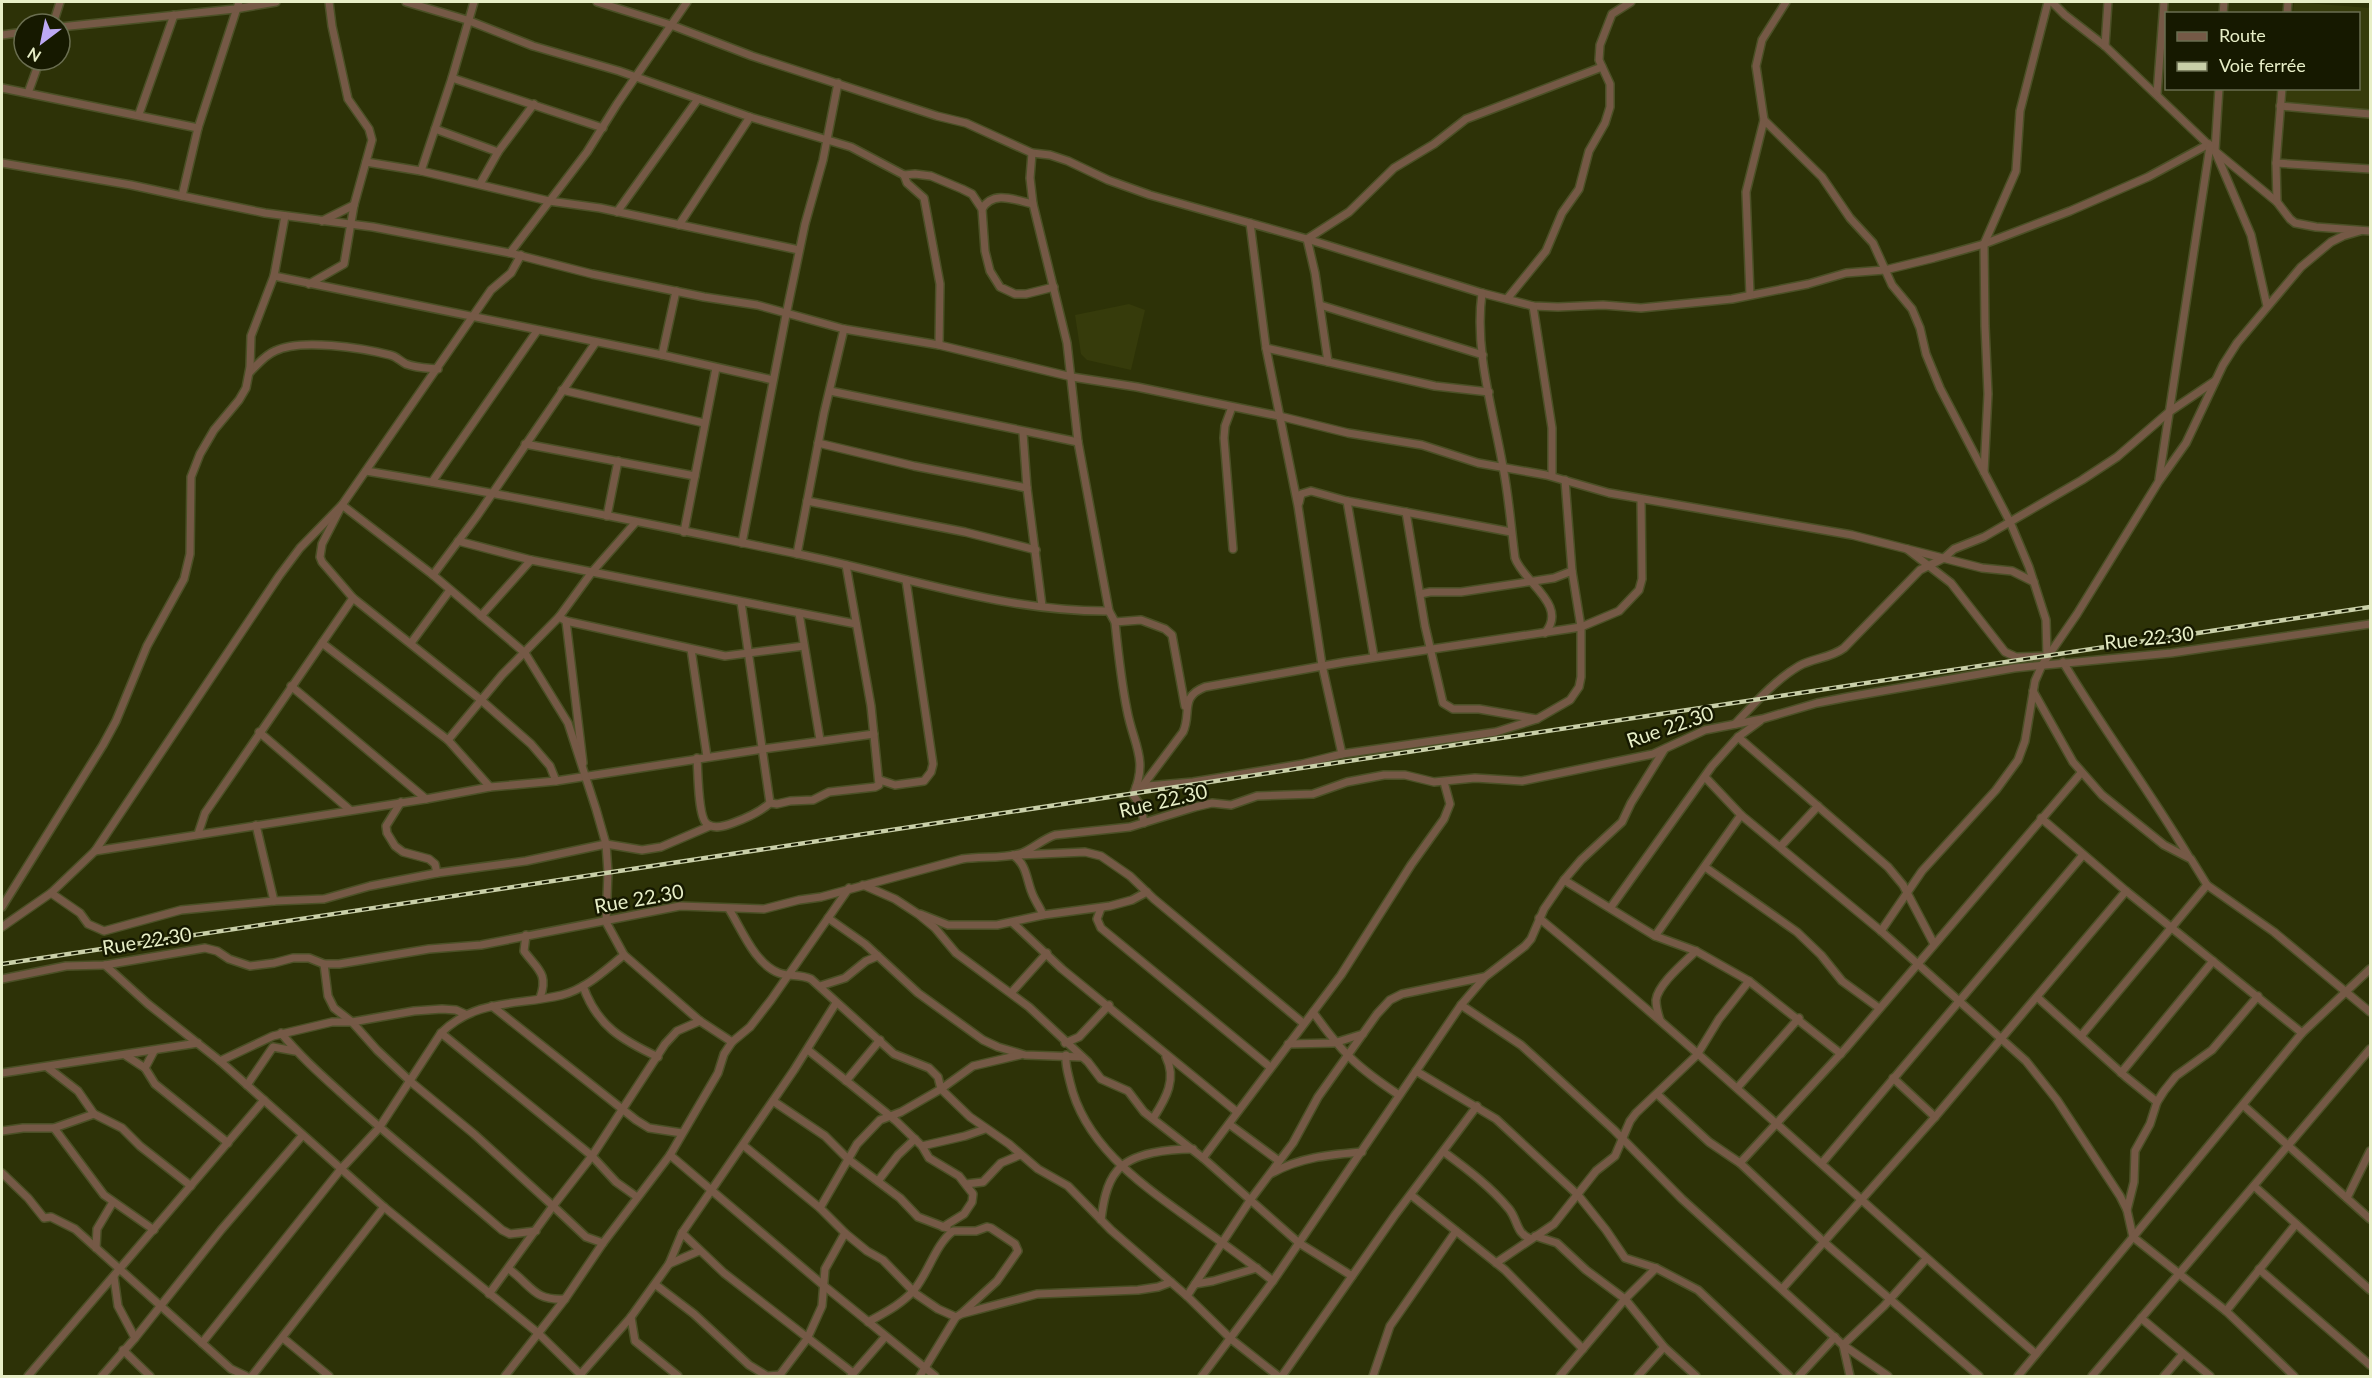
<svg xmlns="http://www.w3.org/2000/svg" width="2372" height="1378" font-family="Lato,sans-serif">
  <style>
    .built { fill: #363b0b }
    .lines { fill: none; stroke-linecap: round; stroke-linejoin: round }
    .street-casing { stroke: #4b5026; stroke-width: 10 }
    .street { stroke: #755946; stroke-width: 7 }
    .rail-casing { stroke: #c9cfa8; stroke-width: 4.5 }
    .rail { stroke: #161900; stroke-width: 2; stroke-dasharray: 7; stroke-linecap: butt }
    .labels { text-anchor: middle; stroke-width: 5; stroke-linejoin: round; paint-order: stroke }
    .street-label { font-size: 20px; fill: #e7eec7; stroke: #161900 }
  </style>
  <rect width="100%" height="100%" fill="#2d3207"/>
  <g class="built">
    <path d="M 2294,2 L 2370,8 L 2370,110 L 2286,102 L 2287,89 L 2358,88 L 2358,14 L 2293,13 Z"/>
    <path d="M 1129,304 L 1145,310 L 1131,370 L 1087,360 L 1081,354 L 1075,315 Z"/>
  </g>
  <g class="lines">
    <defs>
      <g id="street">
        <path d="M 239,2 L 198,128 L 182,196 L 265,213 L 373,227 L 510,253 L 592,274 L 704,297 L 757,305 L 844,329 L 939,345 L 1072,377 L 1137,387 L 1279,416 L 1348,433 L 1422,445 L 1478,463 L 1546,475 L 1609,493 L 1852,535 L 1982,568 L 2012,571 L 2034,582"/>
        <path d="M 406,2 L 467,20 L 533,46 L 619,71 L 750,117 L 851,147 L 904,175 L 915,174 L 931,176 L 962,189 L 972,194 L 982,209 L 985,251 L 990,271 L 1000,287 L 1015,294 L 1026,294 L 1054,287"/>
        <path d="M 597,2 L 671,25 L 752,56 L 937,116 L 966,123 L 1032,153 L 1050,155 L 1068,161 L 1108,180 L 1150,195 L 1307,239 L 1482,293 L 1533,306 L 1558,307 L 1603,305 L 1641,308 L 1732,299 L 1808,284 L 1846,273 L 1885,270 L 1934,258 L 1984,244 L 2070,211 L 2148,177 L 2209,144"/>
        <path d="M 2052,2 L 2065,15 L 2105,46 L 2215,151 L 2277,202 L 2290,219 L 2295,223 L 2316,227 L 2370,231"/>
        <path d="M 2223,14 L 2224,2"/>
        <path d="M 2287,14 L 2288,2"/>
        <path d="M 53,24 L 60,2"/>
        <path d="M 60,27 L 235,9 L 276,2"/>
        <path d="M 2,35 L 24,32"/>
        <path d="M 2105,46 L 2108,2"/>
        <path d="M 452,78 L 603,128"/>
        <path d="M 2,88 L 198,128"/>
        <path d="M 2219,88 L 2215,151 L 2251,235 L 2267,306"/>
        <path d="M 28,93 L 40,60"/>
        <path d="M 2157,94 L 2164,2"/>
        <path d="M 2280,106 L 2370,114"/>
        <path d="M 139,114 L 174,15"/>
        <path d="M 1764,120 L 1822,177 L 1850,218 L 1873,243 L 1892,285 L 1912,309 L 1920,328 L 1926,354 L 1940,388 L 2010,522 L 2029,567 L 2046,620 L 2047,656 L 2016,657 L 2005,652 L 1951,583 L 1907,549"/>
        <path d="M 435,129 L 498,152"/>
        <path d="M 1032,153 L 1030,178 L 1033,204 L 1067,343 L 1078,442 L 1109,611 L 1115,622 C 1118,651 1121,681 1127,710 C 1133,744 1149,759 1133,795 L 1141,806 L 1144,823"/>
        <path d="M 366,162 L 421,171 L 549,201 L 600,208 L 799,250"/>
        <path d="M 2,163 L 131,185 L 182,196"/>
        <path d="M 2276,163 L 2370,169"/>
        <path d="M 421,171 L 452,78 L 474,2"/>
        <path d="M 904,175 L 907,183 L 924,198 L 940,284 L 939,345"/>
        <path d="M 480,184 L 498,152 L 534,104"/>
        <path d="M 2277,202 L 2276,163 L 2282,88"/>
        <path d="M 982,209 C 993,190 1015,200 1033,204"/>
        <path d="M 617,212 L 698,99"/>
        <path d="M 322,221 L 354,205"/>
        <path d="M 1250,223 L 1266,348 L 1298,506 L 1322,665 L 1342,754"/>
        <path d="M 679,225 L 750,117"/>
        <path d="M 510,253 L 587,152 L 617,104 L 687,2"/>
        <path d="M 521,255 L 511,273 L 491,290 L 342,505 L 322,544 L 320,557 L 322,562 L 353,598 L 481,700 L 531,744 L 550,766 L 556,781"/>
        <path d="M 274,276 L 662,355 L 773,380"/>
        <path d="M 309,284 L 344,264 L 354,205 L 372,140 L 369,129 L 348,99 L 332,26 L 329,2"/>
        <path d="M 1482,293 C 1474,351 1493,410 1503,467 C 1509,497 1511,528 1515,558 C 1523,582 1569,605 1545,633"/>
        <path d="M 1750,295 L 1746,192 L 1764,120 L 1756,66 L 1762,40 L 1786,2"/>
        <path d="M 1507,299 L 1546,251 L 1562,213 L 1579,189 L 1589,151 L 1605,123 L 1610,107 L 1610,84 L 1599,60 L 1600,45 L 1612,14 L 1631,2"/>
        <path d="M 1320,305 L 1483,355"/>
        <path d="M 1533,306 L 1552,428 L 1552,476"/>
        <path d="M 1266,348 L 1435,386 L 1489,392"/>
        <path d="M 662,355 L 676,291"/>
        <path d="M 1328,362 L 1315,273 L 1307,239 L 1349,212 L 1394,168 L 1434,144 L 1466,119 L 1602,67"/>
        <path d="M 250,372 C 258,364 265,355 275,351 C 300,338 362,348 390,355 C 396,356 400,361 406,364 C 416,368 427,368 438,369"/>
        <path d="M 562,390 L 704,423"/>
        <path d="M 830,391 L 1078,442"/>
        <path d="M 1232,407 L 1225,426 L 1224,438 L 1233,549"/>
        <path d="M 1023,433 L 1027,488 L 1042,606"/>
        <path d="M 818,443 L 914,466 L 1027,488"/>
        <path d="M 525,444 L 695,476"/>
        <path d="M 366,471 C 511,495 654,525 798,554 C 901,575 1003,612 1109,611"/>
        <path d="M 1984,472 L 1988,394 L 1985,326 L 1984,244 L 2016,171 L 2020,111 L 2048,2"/>
        <path d="M 2159,479 L 2210,146"/>
        <path d="M 432,482 L 537,331"/>
        <path d="M 807,501 L 965,532 L 1036,550"/>
        <path d="M 1347,501 L 1374,657"/>
        <path d="M 1299,503 L 1301,494 L 1311,491 L 1347,501 L 1511,532"/>
        <path d="M 1406,512 L 1425,626 L 1443,703 L 1453,709 L 1479,709 L 1537,719"/>
        <path d="M 607,516 L 618,461"/>
        <path d="M 684,532 L 716,368"/>
        <path d="M 458,541 L 531,560 L 856,624"/>
        <path d="M 742,543 L 786,315 L 805,224 L 823,160 L 838,83"/>
        <path d="M 797,554 L 824,413 L 844,329"/>
        <path d="M 433,575 L 477,516 L 596,342"/>
        <path d="M 1420,594 L 1430,592 L 1461,592 L 1554,578 L 1572,571"/>
        <path d="M 741,602 L 770,803"/>
        <path d="M 799,613 L 820,740"/>
        <path d="M 481,616 L 531,560"/>
        <path d="M 559,617 L 566,621 L 725,656 L 804,646"/>
        <path d="M 566,621 L 583,763"/>
        <path d="M 1115,622 L 1141,620 L 1165,629 L 1172,635 L 1185,706"/>
        <path d="M 322,643 L 448,740 L 490,787"/>
        <path d="M 411,643 L 450,590"/>
        <path d="M 691,649 L 707,757"/>
        <path d="M 2063,662 C 2103,729 2149,790 2189,857"/>
        <path d="M 291,686 L 426,799"/>
        <path d="M 2033,691 L 2073,762 L 2102,795 L 2164,845 L 2191,859 L 2207,885 L 2274,932 L 2370,1012"/>
        <path d="M 1735,724 C 1754,704 1775,680 1799,666 C 1813,658 1831,658 1844,648 L 1920,570 L 1944,558 L 1954,549 L 1984,537 L 2082,480 L 2117,457 L 2169,412 L 2215,381"/>
        <path d="M 259,732 L 350,810"/>
        <path d="M 1738,737 L 1888,867 L 1903,885 L 1934,944"/>
        <path d="M 448,740 L 502,675 L 559,617 L 592,572 L 635,523"/>
        <path d="M 697,758 C 698,771 698,815 706,823 C 713,830 725,826 733,823 C 747,818 759,813 770,803 L 777,804 L 790,801 L 813,800 L 829,792 L 875,787 L 879,785 L 871,706 L 846,565"/>
        <path d="M 1705,777 L 1741,815 L 1655,936 L 1696,951 L 1749,981 L 1841,1054"/>
        <path d="M 880,780 L 895,785 L 924,781 L 931,772 L 933,764 L 906,580"/>
        <path d="M 1136,787 L 1193,782 L 1302,764 L 1342,754 L 1496,732 L 1537,719 L 1570,700 L 1579,687 L 1581,677 L 1581,627 L 1572,571 L 1565,480"/>
        <path d="M 1141,788 L 1183,732 C 1192,713 1179,697 1205,687 L 1345,662 L 1581,627 L 1619,611 L 1639,590 L 1642,579 L 1641,499"/>
        <path d="M 401,802 L 386,826 L 387,833 L 395,846 L 403,852 L 429,859 L 435,864 L 437,873"/>
        <path d="M 1741,815 L 1881,931 L 2026,1061 L 2057,1100 L 2120,1196 L 2127,1210 L 2133,1237 L 2226,1311 L 2294,1376"/>
        <path d="M 2041,818 L 2126,891 L 2302,1033"/>
        <path d="M 256,825 L 274,901"/>
        <path d="M 198,834 L 205,813 L 353,598"/>
        <path d="M 1781,846 L 1818,806"/>
        <path d="M 95,851 L 426,799 L 490,787 L 556,781 L 763,749 L 874,734"/>
        <path d="M 1013,855 C 1027,865 1026,878 1032,893 C 1035,901 1040,907 1043,915"/>
        <path d="M 1019,855 L 1085,852 L 1101,856 L 1130,876 L 1154,899 L 1303,1023"/>
        <path d="M 1705,867 L 1797,932 L 1821,955 L 1842,981 L 1879,1008"/>
        <path d="M 1564,880 L 1655,936"/>
        <path d="M 863,885 L 895,899 L 918,914 L 935,928 L 956,953 L 1029,1007 L 1088,1062 L 1101,1079 L 1128,1091 L 1144,1112 L 1203,1158 L 1299,1243 L 1352,1276"/>
        <path d="M 51,893 L 80,913 L 88,924 L 104,931 L 181,910 L 274,901 L 324,899 L 370,886 L 437,873 L 526,861 L 606,844 L 642,850 L 661,847 L 710,826"/>
        <path d="M 2,907 L 103,745 L 116,721 L 147,646 L 184,579 L 190,554 L 191,477 L 200,454 L 214,430 L 239,400 L 246,388 L 250,367 L 251,336 L 274,276 L 285,216"/>
        <path d="M 1611,907 L 1712,766 L 1738,737 L 1760,721"/>
        <path d="M 1101,908 L 1097,919 L 1101,928 L 1270,1067"/>
        <path d="M 729,909 C 742,930 755,964 779,973 C 790,977 800,974 811,979 L 894,1054 L 929,1068 L 938,1077 L 941,1089 L 970,1117 L 1009,1144 L 1038,1169 L 1068,1186 L 1111,1230 L 1187,1296 L 1231,1339 L 1278,1376"/>
        <path d="M 920,914 L 948,925 L 997,925 L 1043,915 L 1110,906 L 1132,900 L 1147,892"/>
        <path d="M 828,918 L 865,944 L 918,993 L 983,1040 L 998,1047 L 1025,1055 L 1082,1057"/>
        <path d="M 1539,918 C 1709,1058 1869,1210 2036,1354"/>
        <path d="M 1013,923 L 1062,969 L 1237,1112"/>
        <path d="M 2,927 L 51,893 L 95,851 L 279,576 L 300,548 L 342,505 L 433,575 L 525,653 L 568,723 L 596,809 L 606,844 L 608,872 L 606,922 L 624,955 L 700,1021 L 732,1042"/>
        <path d="M 1881,931 L 1922,871 L 1996,790 L 2018,760 L 2025,741 L 2035,681 L 2042,665 L 2077,614 L 2159,481 L 2186,443 L 2223,365 L 2237,343 L 2301,267 L 2331,242 L 2343,236 L 2360,231"/>
        <path d="M 526,935 L 524,951 C 537,969 549,973 540,998"/>
        <path d="M 324,964 L 328,996 L 334,1008 L 352,1022 L 377,1050 L 411,1082 L 474,1134 L 553,1206 L 489,1294"/>
        <path d="M 105,965 L 148,1004 L 220,1061 L 384,1207 L 538,1333 L 582,1376"/>
        <path d="M 2,979 L 66,966 L 105,965 L 205,948 L 217,951 L 229,959 L 250,966 L 274,963 L 293,958 L 309,958 L 324,964 L 339,964 L 429,949 L 481,945 L 680,906 L 764,909 L 799,900 L 821,897 L 962,859 C 982,856 1003,859 1022,853 C 1034,848 1043,839 1055,835 L 1130,827 L 1195,807 L 1212,803 L 1231,805 L 1257,796 L 1313,794 L 1347,782 L 1384,775 L 1405,775 L 1434,782 L 1475,778 L 1522,781 L 1653,754 L 1705,730 L 1762,719 L 1817,703 L 1848,697 L 2014,668 L 2171,653 L 2370,624"/>
        <path d="M 583,986 C 597,1026 622,1040 658,1057"/>
        <path d="M 820,986 L 845,978 L 866,961 L 878,956"/>
        <path d="M 1011,993 L 1047,953"/>
        <path d="M 2037,997 L 2126,1077 L 2157,1102"/>
        <path d="M 836,1003 L 794,1070 L 682,1233 L 724,1273 L 853,1373"/>
        <path d="M 1461,1005 L 1521,1045 L 1542,1064 L 1614,1130 L 1682,1199 L 1843,1345 L 1888,1376"/>
        <path d="M 492,1006 L 636,1120 L 649,1128 L 682,1133"/>
        <path d="M 1313,1012 C 1341,1052 1358,1068 1399,1095"/>
        <path d="M 1660,1020 C 1658,1014 1656,1007 1656,1000 C 1658,984 1685,962 1696,951"/>
        <path d="M 281,1033 C 299,1055 319,1073 340,1092 C 392,1140 448,1183 502,1230 L 510,1234 L 536,1231"/>
        <path d="M 441,1033 L 592,1156 L 616,1182 L 637,1197"/>
        <path d="M 2081,1036 L 2207,885"/>
        <path d="M 1065,1043 L 1079,1037 L 1109,1005"/>
        <path d="M 1288,1044 L 1334,1043 L 1363,1034"/>
        <path d="M 808,1050 L 895,1120 L 922,1146 L 929,1158 L 959,1176 L 973,1194 L 972,1202 L 964,1214 L 943,1227"/>
        <path d="M 154,1051 L 145,1068 L 155,1084 L 228,1143"/>
        <path d="M 125,1055 L 145,1068"/>
        <path d="M 1066,1055 C 1065,1065 1068,1073 1070,1082 C 1084,1143 1137,1181 1184,1215 C 1214,1237 1244,1258 1273,1281"/>
        <path d="M 220,1061 L 273,1036 L 332,1022 L 352,1022 L 414,1011 L 442,1009 L 456,1010 L 465,1014"/>
        <path d="M 47,1067 L 78,1091 L 94,1114 L 122,1128 L 140,1146 L 191,1186"/>
        <path d="M 1416,1071 L 1496,1119 L 1578,1195 L 1606,1230 L 1625,1258 L 1656,1268 L 1698,1290 L 1789,1376"/>
        <path d="M 2,1073 L 198,1043"/>
        <path d="M 2121,1073 L 2213,961"/>
        <path d="M 1893,1078 L 1935,1117"/>
        <path d="M 846,1081 L 880,1040"/>
        <path d="M 247,1085 L 273,1047 L 295,1051"/>
        <path d="M 1738,1087 L 1799,1018"/>
        <path d="M 1657,1094 L 1709,1142 L 1740,1163 L 1825,1243 L 1979,1376"/>
        <path d="M 773,1101 L 825,1136 L 848,1159 L 900,1198 L 918,1217 L 947,1228"/>
        <path d="M 2244,1106 L 2370,1219"/>
        <path d="M 94,1114 L 54,1128 L 104,1195 L 154,1230"/>
        <path d="M 1154,1117 C 1166,1098 1177,1079 1166,1057"/>
        <path d="M 1229,1124 L 1279,1161"/>
        <path d="M 2,1131 L 23,1128 L 54,1128"/>
        <path d="M 743,1145 L 820,1208 L 845,1233 L 867,1251 L 883,1260 L 916,1294 L 938,1309 L 956,1317"/>
        <path d="M 922,1146 L 965,1136 L 985,1129"/>
        <path d="M 1444,1152 C 1467,1169 1491,1187 1509,1209 C 1518,1220 1516,1234 1531,1239"/>
        <path d="M 670,1155 L 823,1285 L 935,1376"/>
        <path d="M 1203,1158 L 1341,975 L 1411,865 L 1444,819 L 1450,804 L 1444,782"/>
        <path d="M 1740,1163 L 1846,1048 L 2081,773"/>
        <path d="M 1822,1163 L 2083,855"/>
        <path d="M 2,1173 L 28,1198 L 44,1218 L 51,1217 L 75,1229 L 231,1369 L 246,1376"/>
        <path d="M 1272,1173 C 1301,1157 1329,1155 1362,1152"/>
        <path d="M 878,1181 L 898,1155 L 915,1139"/>
        <path d="M 966,1184 L 983,1182 L 1001,1163 L 1020,1155"/>
        <path d="M 2254,1186 L 2370,1290"/>
        <path d="M 1411,1195 L 1505,1270 L 1583,1349"/>
        <path d="M 2347,1198 L 2370,1151"/>
        <path d="M 820,1208 L 857,1144 L 880,1120 L 901,1112 L 941,1089 L 973,1066 L 1020,1055"/>
        <path d="M 2127,1210 L 2134,1182 L 2135,1151 L 2150,1124 L 2157,1102 L 2164,1091 L 2176,1076 L 2212,1050 L 2258,996"/>
        <path d="M 1101,1220 C 1103,1204 1106,1184 1117,1171 C 1132,1152 1171,1149 1193,1149"/>
        <path d="M 1535,1236 L 1557,1243 L 1586,1270 L 1625,1299 L 1664,1347 L 1696,1376"/>
        <path d="M 603,1243 L 586,1237 L 553,1206 L 592,1156 L 665,1044 L 677,1031 L 700,1021"/>
        <path d="M 96,1248 L 97,1229 L 113,1202"/>
        <path d="M 1496,1263 L 1554,1224 L 1596,1171 L 1615,1156 L 1630,1121 L 1636,1113 L 1697,1055 L 1719,1019 L 1749,981"/>
        <path d="M 669,1264 L 682,1233"/>
        <path d="M 509,1269 C 532,1286 534,1301 565,1299"/>
        <path d="M 2259,1269 L 2370,1365"/>
        <path d="M 1195,1284 L 1213,1281 L 1257,1268"/>
        <path d="M 656,1285 L 694,1314 L 749,1365 L 767,1376 L 781,1375"/>
        <path d="M 1782,1289 L 1935,1117 L 2126,891"/>
        <path d="M 1187,1296 L 1251,1199 L 1293,1143 L 1318,1097 L 1377,1014 L 1390,1000 L 1402,994 L 1484,977"/>
        <path d="M 2226,1311 L 2296,1224"/>
        <path d="M 631,1317 L 635,1341 L 678,1376"/>
        <path d="M 2141,1318 L 2210,1376"/>
        <path d="M 868,1322 C 884,1313 902,1304 914,1290 C 929,1272 935,1245 953,1231 L 976,1231 L 987,1227 L 991,1228 L 1015,1244 L 1018,1251 L 997,1281 L 961,1314"/>
        <path d="M 135,1338 L 221,1230 L 302,1136"/>
        <path d="M 283,1338 L 329,1376"/>
        <path d="M 202,1343 L 341,1169 L 379,1128 L 441,1033 C 477,998 517,1006 562,995 C 586,989 605,970 624,955"/>
        <path d="M 123,1350 L 150,1376"/>
        <path d="M 580,1375 L 631,1317 L 669,1264 L 699,1251"/>
        <path d="M 28,1376 L 264,1100"/>
        <path d="M 102,1376 L 135,1338 L 118,1306 L 114,1277"/>
        <path d="M 252,1376 L 384,1207"/>
        <path d="M 505,1376 L 565,1299 L 603,1243 L 670,1155 L 718,1073 L 724,1054 L 732,1042 L 750,1027 L 771,1000 L 849,888"/>
        <path d="M 779,1376 L 807,1339 L 822,1306 L 825,1269 L 845,1233"/>
        <path d="M 851,1376 L 885,1337"/>
        <path d="M 920,1376 L 956,1317 L 961,1314 L 1037,1294 L 1138,1290 L 1158,1287 L 1171,1282"/>
        <path d="M 1202,1376 L 1273,1281 L 1461,1005 L 1485,977 L 1525,946 L 1531,939 L 1544,909 L 1564,880 L 1581,860 L 1622,822 L 1631,803 L 1664,750"/>
        <path d="M 1282,1376 L 1395,1215 L 1477,1106"/>
        <path d="M 1373,1376 L 1390,1326 L 1456,1231"/>
        <path d="M 1560,1376 L 1625,1299 L 1656,1268"/>
        <path d="M 1638,1376 L 1664,1347"/>
        <path d="M 1799,1376 L 1835,1337"/>
        <path d="M 1850,1376 L 1843,1345 L 1884,1306 L 1926,1259"/>
        <path d="M 2018,1376 L 2302,1033 L 2370,969"/>
        <path d="M 2092,1376 L 2370,1049"/>
        <path d="M 2164,1376 L 2183,1354"/>
      </g>
    </defs>
    <use href="#street" class="street-casing"/>
    <use href="#street" class="street"/>
    <defs>
      <path id="rail" d="M 2,964 L 2370,607"/>
    </defs>
    <use href="#rail" class="rail-casing"/>
    <use href="#rail" class="rail"/>
  </g>
  <g class="labels">
    <g class="street-label">
      <text transform="translate(2149 638) rotate(-6)" y="7">Rue 22.30</text>
      <text transform="translate(1670 727) rotate(-19)" y="7">Rue 22.30</text>
      <text transform="translate(1163 801) rotate(-13)" y="7">Rue 22.30</text>
      <text transform="translate(639 899) rotate(-10)" y="7">Rue 22.30</text>
      <text transform="translate(147 941) rotate(-9)" y="7">Rue 22.30</text>
    </g>
  </g>
  <rect width="2372" height="1378" fill="none" stroke="#e7eec7" stroke-width="6"/>
  <rect x="2165" y="12" width="195" height="78" fill="#161900" stroke="#6a6e50" stroke-width="1.5"/>
  <rect x="2177" y="32" width="30" height="9" fill="#755946" stroke="#6a6e50" stroke-width="1.5"/>
  <text x="2219" y="42" font-size="18" fill="#e7eec7">Route</text>
  <rect x="2177" y="62" width="30" height="9" fill="#c9cfa8" stroke="#6a6e50" stroke-width="1.5"/>
  <text x="2219" y="72" font-size="18" fill="#e7eec7">Voie ferrée</text>
  <g transform="translate(42 42) rotate(212)"><circle r="28" fill="#161900" stroke="#6a6e50" stroke-width="1.5"/>
  <path d="M0-4.5L10 22L0 15L-10 22Z" fill="#bda9f5"/>
  <text y="-9" font-size="16" font-weight="bold" text-anchor="middle" fill="#e7eec7">N</text>
  </g>
</svg>
